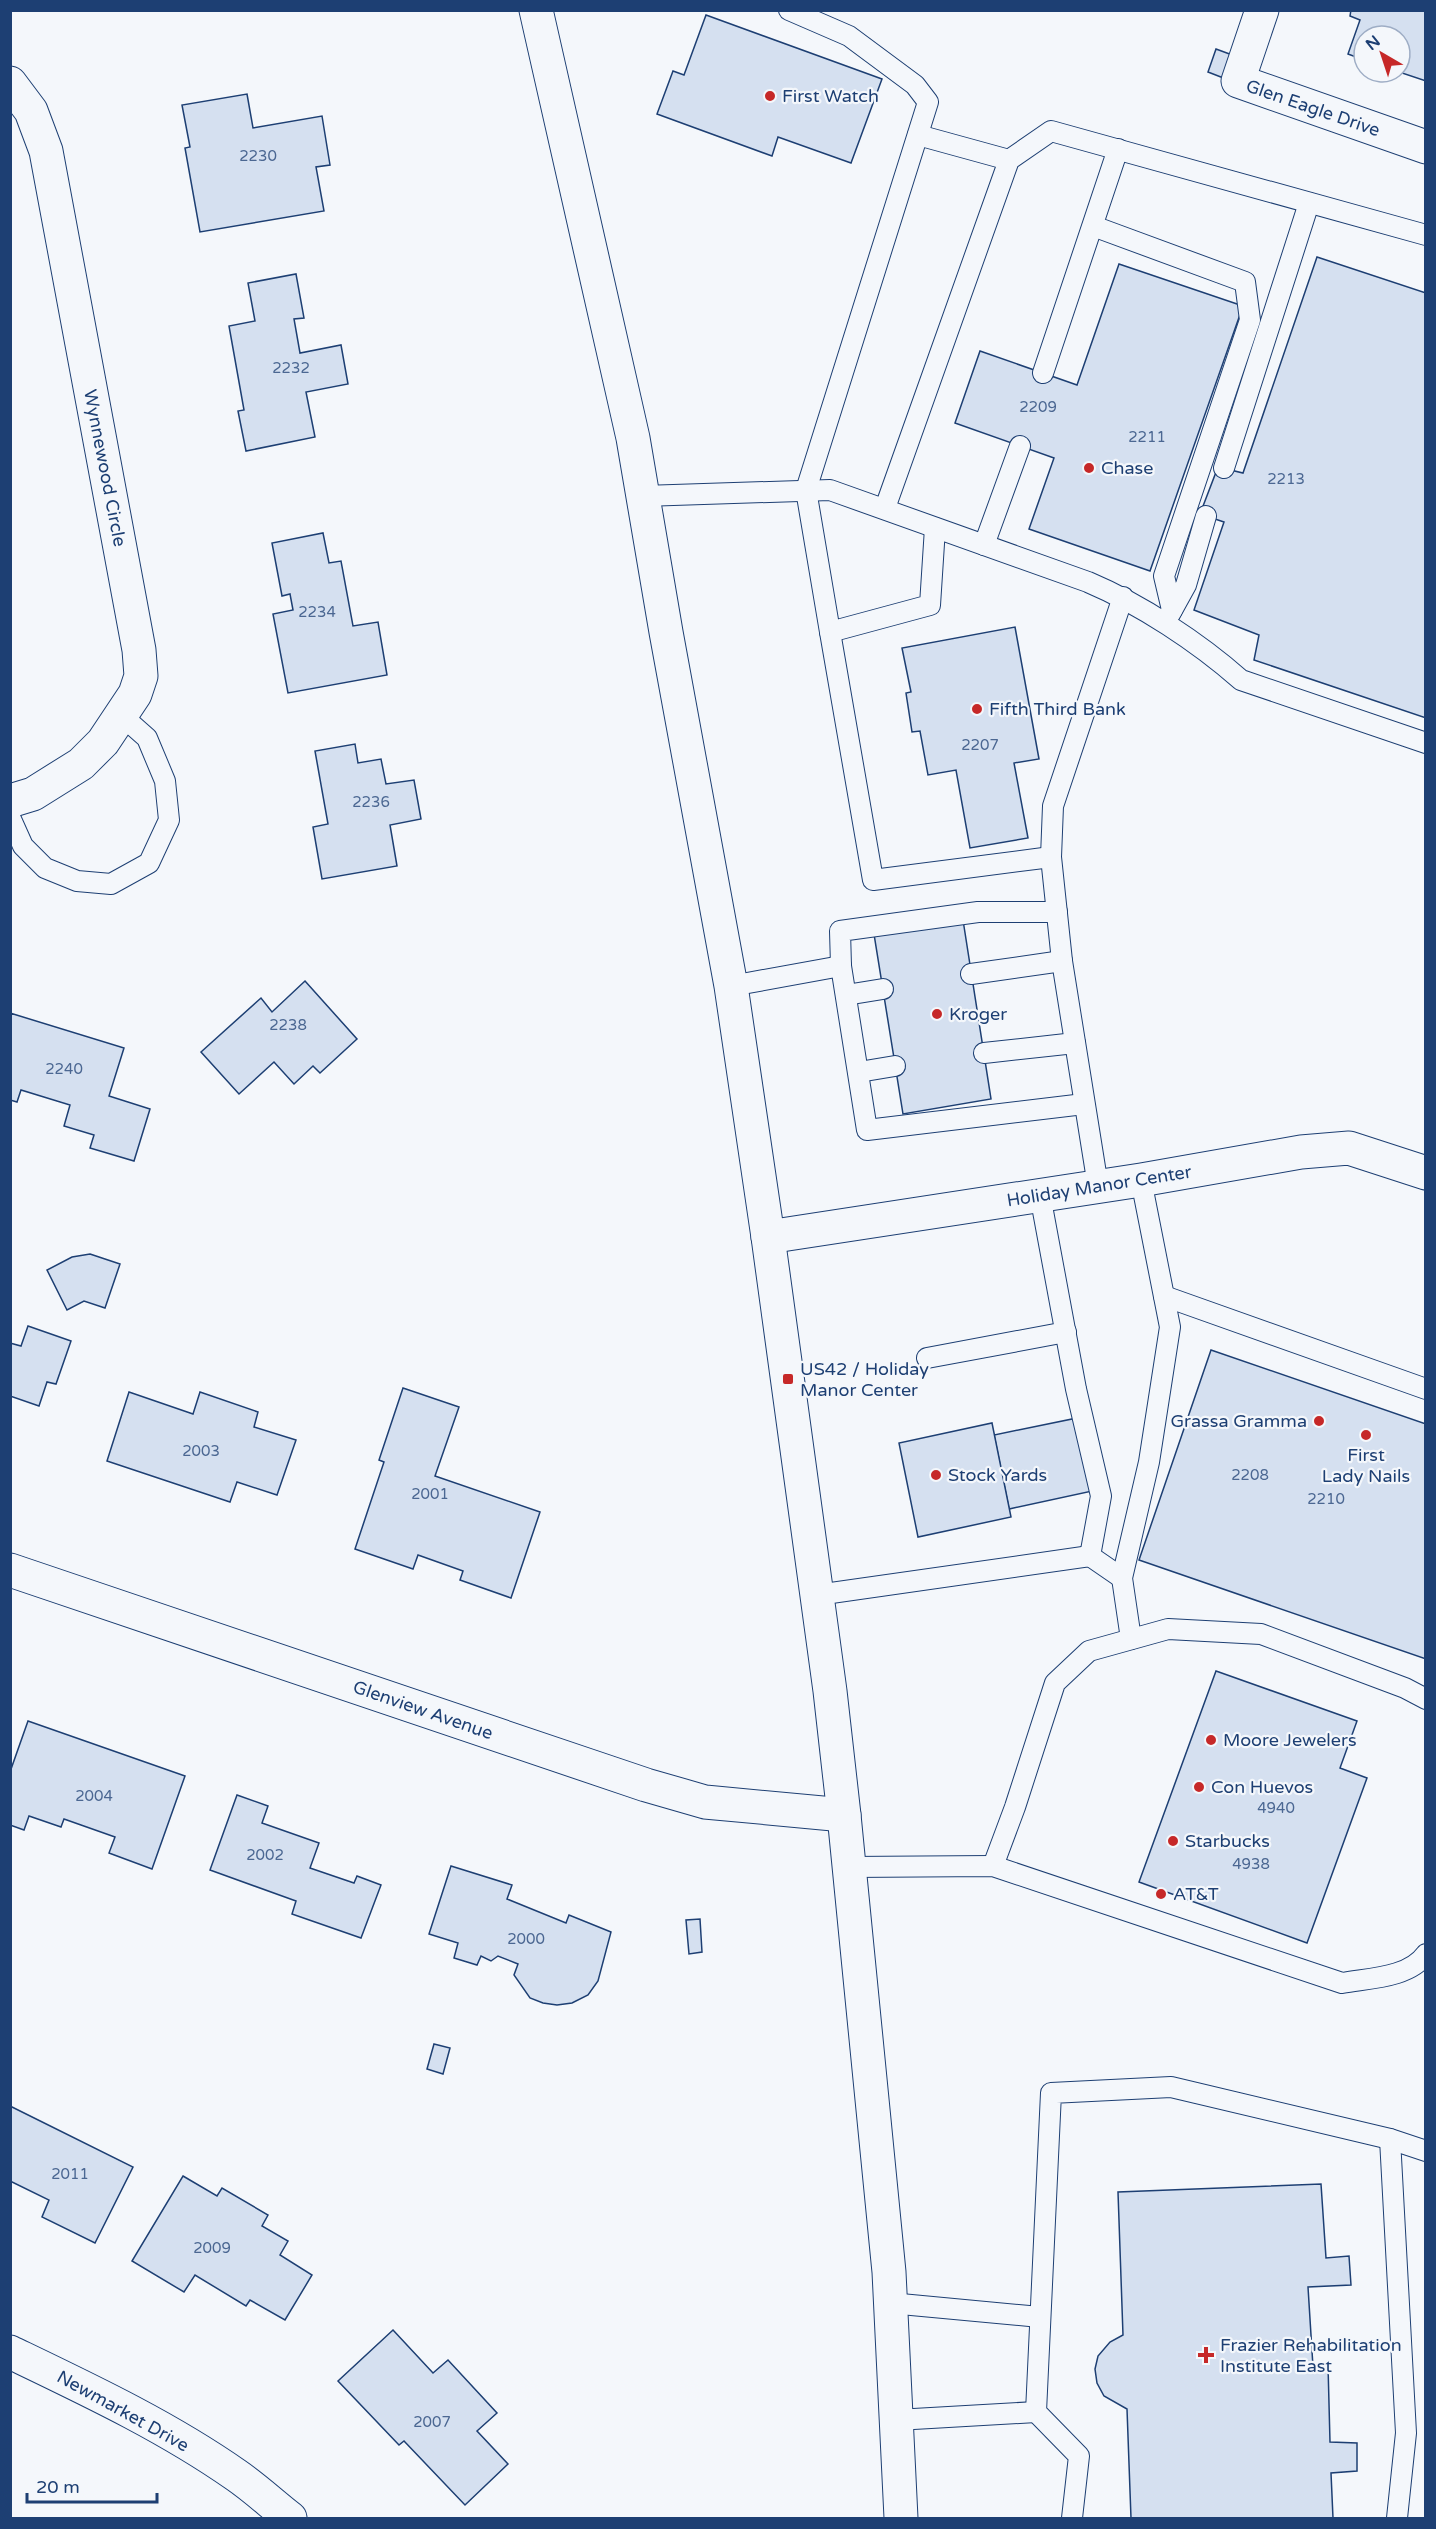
<svg xmlns="http://www.w3.org/2000/svg" width="1436" height="2529" font-family="'Varela Round',sans-serif">
  <style>
    .building { fill: #d5e0f0; stroke: #1d3f73; stroke-width: 1.5 }
    .lines { fill: none; stroke-linecap: round; stroke-linejoin: round }
    .service-casing { stroke: #1d3f73; stroke-width: 22 }
    .minor-casing { stroke: #1d3f73; stroke-width: 35 }
    .primary-casing { stroke: #1d3f73; stroke-width: 35 }
    .service { stroke: #f4f7fb; stroke-width: 20 }
    .minor { stroke: #f4f7fb; stroke-width: 33 }
    .primary { stroke: #f4f7fb; stroke-width: 33 }
    .poi-dot { fill: #c62828; stroke: #f4f7fb; stroke-width: 2 }
    .labels { text-anchor: middle; stroke-width: 4.5; stroke-linejoin: round; paint-order: stroke }
    .number-label { font-size: 15px; fill: #4b6792 }
    .poi-label { font-size: 18px; fill: #1d3f73; stroke: #f4f7fb; text-anchor: start }
    .street-label { font-size: 18px; fill: #1d3f73; stroke: #f4f7fb }
  </style>
  <rect width="100%" height="100%" fill="#f4f7fb"/>
  <g class="building">
    <path d="M 1351,10 L 1426,10 L 1426,81 L 1399,72 L 1400,36 L 1364,36 L 1364,60 L 1348,54 L 1360,20 L 1350,16 Z"/>
    <path d="M 706,15 L 882,79 L 851,163 L 778,137 L 772,156 L 657,114 L 673,71 L 684,75 Z"/>
    <path d="M 1216,49 L 1235,56 L 1226,79 L 1208,72 Z"/>
    <path d="M 247,94 L 253,128 L 322,116 L 330,165 L 316,167 L 324,211 L 200,232 L 185,148 L 190,147 L 182,105 Z"/>
    <path d="M 1317,257 L 1426,293 L 1426,718 L 1254,660 L 1259,635 L 1194,610 L 1224,522 L 1200,514 L 1218,467 L 1243,473 Z"/>
    <path d="M 1119,264 L 1243,306 L 1150,571 L 1029,529 L 1054,458 L 955,423 L 980,351 L 1077,385 Z"/>
    <path d="M 296,274 L 304,318 L 294,319 L 300,353 L 341,345 L 348,384 L 306,392 L 315,437 L 246,451 L 238,411 L 244,410 L 229,326 L 255,321 L 248,283 Z"/>
    <path d="M 323,533 L 329,563 L 341,561 L 353,626 L 378,622 L 387,675 L 288,693 L 273,614 L 293,610 L 290,594 L 282,596 L 272,543 Z"/>
    <path d="M 1015,627 L 1039,759 L 1014,763 L 1028,838 L 970,848 L 956,770 L 928,775 L 920,731 L 912,732 L 906,693 L 911,692 L 902,648 Z"/>
    <path d="M 355,744 L 358,763 L 381,759 L 386,784 L 414,780 L 421,819 L 390,825 L 397,866 L 322,879 L 313,827 L 328,824 L 315,751 Z"/>
    <path d="M 963,920 L 991,1099 L 903,1114 L 874,934 Z"/>
    <path d="M 305,981 L 357,1039 L 320,1073 L 313,1066 L 294,1084 L 274,1062 L 239,1094 L 201,1052 L 261,998 L 272,1012 Z"/>
    <path d="M 10,1013 L 124,1048 L 109,1096 L 150,1109 L 134,1161 L 90,1148 L 94,1135 L 64,1126 L 70,1105 L 21,1090 L 17,1102 L 10,1100 Z"/>
    <path d="M 90,1254 L 120,1264 L 105,1308 L 84,1301 L 67,1310 L 47,1270 L 72,1257 Z"/>
    <path d="M 28,1326 L 71,1341 L 56,1384 L 47,1382 L 39,1406 L 10,1396 L 10,1343 L 21,1346 Z"/>
    <path d="M 1211,1350 L 1426,1424 L 1426,1659 L 1139,1560 Z"/>
    <path d="M 403,1388 L 459,1407 L 435,1476 L 540,1512 L 511,1598 L 460,1580 L 463,1571 L 418,1555 L 413,1569 L 355,1549 L 384,1462 L 379,1460 Z"/>
    <path d="M 129,1392 L 193,1414 L 200,1392 L 258,1412 L 254,1427 L 296,1440 L 277,1495 L 237,1482 L 230,1502 L 107,1461 Z"/>
    <path d="M 1082,1417 L 1097,1490 L 1009,1509 L 994,1435 Z"/>
    <path d="M 992,1423 L 1011,1517 L 918,1537 L 899,1443 Z"/>
    <path d="M 1216,1671 L 1357,1721 L 1340,1768 L 1367,1778 L 1307,1943 L 1139,1882 Z"/>
    <path d="M 28,1721 L 185,1776 L 152,1869 L 109,1853 L 115,1837 L 64,1819 L 61,1827 L 29,1816 L 24,1830 L 10,1825 L 10,1772 Z"/>
    <path d="M 237,1795 L 268,1806 L 262,1823 L 319,1843 L 310,1868 L 354,1883 L 357,1876 L 381,1885 L 361,1938 L 292,1914 L 296,1901 L 210,1870 Z"/>
    <path d="M 451,1866 L 512,1885 L 507,1899 L 566,1923 L 569,1915 L 611,1932 L 598,1981 L 588,1995 L 572,2003 L 557,2005 L 543,2003 L 530,1998 L 514,1975 L 518,1964 L 498,1956 L 491,1961 L 481,1956 L 477,1965 L 454,1958 L 458,1943 L 429,1934 Z"/>
    <path d="M 700,1919 L 702,1952 L 689,1954 L 686,1920 Z"/>
    <path d="M 434,2044 L 450,2048 L 443,2074 L 427,2069 Z"/>
    <path d="M 10,2106 L 133,2167 L 95,2243 L 42,2217 L 49,2200 L 10,2181 Z"/>
    <path d="M 183,2176 L 217,2196 L 222,2188 L 268,2215 L 262,2226 L 288,2241 L 280,2255 L 312,2275 L 285,2320 L 250,2300 L 246,2306 L 195,2275 L 184,2292 L 132,2261 Z"/>
    <path d="M 1321,2184 L 1326,2258 L 1349,2256 L 1351,2285 L 1308,2287 L 1313,2367 L 1328,2365 L 1330,2442 L 1357,2443 L 1357,2471 L 1331,2473 L 1333,2518 L 1131,2518 L 1127,2409 L 1104,2396 L 1097,2383 L 1095,2369 L 1098,2356 L 1110,2342 L 1123,2335 L 1118,2192 Z"/>
    <path d="M 393,2330 L 433,2373 L 448,2360 L 497,2413 L 477,2431 L 508,2464 L 465,2505 L 404,2441 L 399,2445 L 338,2381 Z"/>
  </g>
  <g class="lines">
    <defs>
      <g id="service">
        <path d="M 789,10 L 849,36 L 915,85 L 928,102 L 806,490 L 830,632 L 930,605 L 935,528"/>
        <path d="M 918,135 L 1009,160"/>
        <path d="M 1093,226 L 1245,282 L 1250,320 L 1164,576 L 1172,610"/>
        <path d="M 1043,373 L 1118,149"/>
        <path d="M 1224,468 L 1309,203"/>
        <path d="M 643,496 L 830,490 L 1088,582 C 1140,604 1198,642 1241,680 L 1426,743"/>
        <path d="M 885,508 L 1009,160 L 1051,131 L 1426,235"/>
        <path d="M 984,545 L 1020,446"/>
        <path d="M 1170,614 L 1186,585 L 1206,516"/>
        <path d="M 830,632 L 873,880 L 1051,857"/>
        <path d="M 10,817 L 23,846 L 45,868 L 77,881 L 111,884 L 149,863 L 169,820 L 165,781 L 147,738 L 121,715"/>
        <path d="M 1057,912 L 978,912 L 840,931 L 841,966 L 867,1130 L 1084,1104"/>
        <path d="M 971,974 L 1062,961"/>
        <path d="M 731,986 L 841,966"/>
        <path d="M 846,995 L 883,989"/>
        <path d="M 984,1053 L 1075,1043"/>
        <path d="M 859,1072 L 895,1066"/>
        <path d="M 1098,1186 L 1062,961 L 1051,857 L 1053,806 L 1123,597"/>
        <path d="M 1040,1195 L 1076,1389 L 1101,1496 L 1090,1556"/>
        <path d="M 1164,1296 L 1426,1389"/>
        <path d="M 927,1358 L 1066,1332"/>
        <path d="M 817,1595 L 1090,1556 L 1122,1578"/>
        <path d="M 1131,1639 L 1122,1578 L 1149,1462 L 1170,1327 L 1141,1180"/>
        <path d="M 993,1866 L 1015,1807 L 1055,1683 L 1089,1651 L 1168,1629 L 1261,1634 L 1405,1688 L 1426,1699"/>
        <path d="M 849,1867 L 993,1866 L 1342,1983 C 1369,1978 1409,1978 1426,1954"/>
        <path d="M 1390,2139 L 1406,2433 L 1397,2518"/>
        <path d="M 890,2303 L 1040,2317"/>
        <path d="M 896,2420 L 1036,2412"/>
        <path d="M 1072,2518 L 1079,2456 L 1036,2412 L 1051,2093 L 1171,2087 L 1390,2139 L 1426,2151"/>
      </g>
      <g id="minor">
        <path d="M 1262,10 L 1238,81 L 1426,147"/>
        <path d="M 10,83 L 31,111 L 46,151 L 139,650 L 141,676 L 135,694 L 103,742 L 81,764 L 33,794 L 10,801"/>
        <path d="M 768,1237 L 1141,1180 L 1301,1152 L 1349,1148 L 1426,1173"/>
        <path d="M 10,1570 L 646,1785 L 705,1802 L 844,1815"/>
        <path d="M 10,2352 C 87,2389 166,2426 236,2475 C 255,2488 272,2504 290,2518"/>
      </g>
      <path id="primary" d="M 536,10 L 633,438 L 666,632 L 731,986 L 768,1237 L 830,1691 L 844,1815 L 889,2272 L 901,2518"/>
    </defs>
    <use href="#service" class="service-casing"/>
    <use href="#minor" class="minor-casing"/>
    <use href="#primary" class="primary-casing"/>
    <use href="#service" class="service"/>
    <use href="#minor" class="minor"/>
    <use href="#primary" class="primary"/>
  </g>
  <g class="poi-dot">
    <circle cx="770" cy="96" r="6"/>
    <circle cx="1089" cy="468" r="6"/>
    <circle cx="977" cy="709" r="6"/>
    <circle cx="937" cy="1014" r="6"/>
    <rect x="782" y="1373" width="12" height="12" rx="3"/>
    <circle cx="1319" cy="1421" r="6"/>
    <circle cx="1366" cy="1435" r="6"/>
    <circle cx="936" cy="1475" r="6"/>
    <circle cx="1211" cy="1740" r="6"/>
    <circle cx="1199" cy="1787" r="6"/>
    <circle cx="1173" cy="1841" r="6"/>
    <circle cx="1161" cy="1894" r="6"/>
    <path d="M1203 2346h6v6h6v6h-6v6h-6v-6h-6v-6h6z"/>
  </g>
  <g class="labels">
    <g class="number-label">
      <text x="258" y="161">2230</text>
      <text x="291" y="373">2232</text>
      <text x="1038" y="412">2209</text>
      <text x="1147" y="442">2211</text>
      <text x="1286" y="484">2213</text>
      <text x="317" y="617">2234</text>
      <text x="980" y="750">2207</text>
      <text x="371" y="807">2236</text>
      <text x="288" y="1030">2238</text>
      <text x="64" y="1074">2240</text>
      <text x="201" y="1456">2003</text>
      <text x="1250" y="1480">2208</text>
      <text x="430" y="1499">2001</text>
      <text x="1326" y="1504">2210</text>
      <text x="94" y="1801">2004</text>
      <text x="1276" y="1813">4940</text>
      <text x="265" y="1860">2002</text>
      <text x="1251" y="1869">4938</text>
      <text x="526" y="1944">2000</text>
      <text x="70" y="2179">2011</text>
      <text x="212" y="2253">2009</text>
      <text x="432" y="2427">2007</text>
    </g>
    <g class="poi-label">
      <text x="782" y="102">First Watch</text>
      <text x="1101" y="474">Chase</text>
      <text x="989" y="715">Fifth Third Bank</text>
      <text x="949" y="1020">Kroger</text>
      <text x="800" y="1375">US42 / Holiday<tspan x="800" dy="21">Manor Center</tspan></text>
      <text x="1307" y="1427" text-anchor="end">Grassa Gramma</text>
      <text x="1366" y="1461" text-anchor="middle">First<tspan x="1366" dy="21">Lady Nails</tspan></text>
      <text x="948" y="1481">Stock Yards</text>
      <text x="1223" y="1746">Moore Jewelers</text>
      <text x="1211" y="1793">Con Huevos</text>
      <text x="1185" y="1847">Starbucks</text>
      <text x="1173" y="1900">AT&amp;T</text>
      <text x="1220" y="2351">Frazier Rehabilitation<tspan x="1220" dy="21">Institute East</tspan></text>
    </g>
    <g class="street-label">
      <text transform="translate(1313 108) rotate(19)" y="6">Glen Eagle Drive</text>
      <text transform="translate(105 468) rotate(79)" y="6">Wynnewood Circle</text>
      <text transform="translate(1099 1186) rotate(-9)" y="6">Holiday Manor Center</text>
      <text transform="translate(423 1710) rotate(19)" y="6">Glenview Avenue</text>
      <text transform="translate(123 2411) rotate(29)" y="6">Newmarket Drive</text>
    </g>
  </g>
  <rect width="1436" height="2529" fill="none" stroke="#1d3f73" stroke-width="24"/>
  <g transform="translate(1382 54) rotate(321)"><circle r="28" fill="#f4f7fb" stroke="#9eadc5" stroke-width="1.5"/>
  <path d="M0-4.5L10 22L0 15L-10 22Z" fill="#c62828"/>
  <text y="-9" font-size="16" font-weight="bold" text-anchor="middle" fill="#1d3f73">N</text>
  </g>
  <path d="M27 2493v9h130v-9" fill="none" stroke="#1d3f73" stroke-width="3"/>
  <text x="36" y="2493" font-size="18" fill="#1d3f73" stroke="#f4f7fb" stroke-width="4.5" paint-order="stroke">20 m</text>
</svg>
